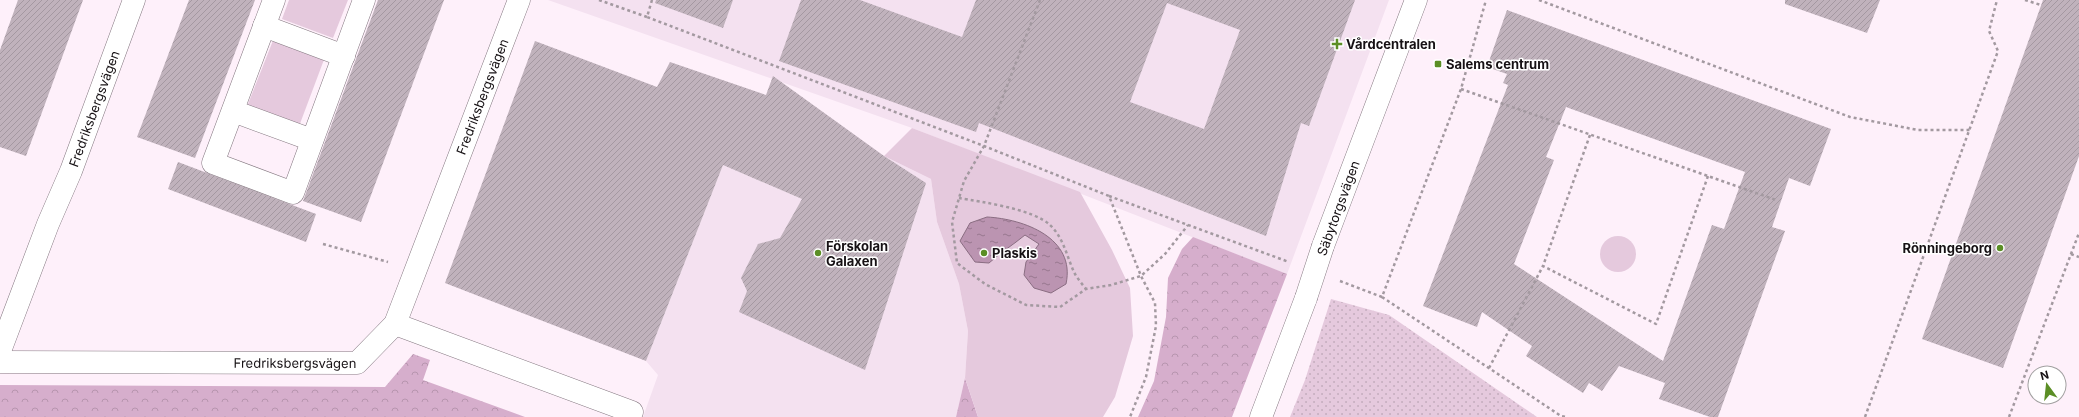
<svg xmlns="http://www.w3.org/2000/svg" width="2079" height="417" font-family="Inter,sans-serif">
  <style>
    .built { fill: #f4e1f0 }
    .grass { fill: url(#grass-dots) }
    .forest { fill: url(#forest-crowns) }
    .park { fill: #e5c9dd }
    .water { fill: url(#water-ripples); stroke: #8a6d82 }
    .building { fill: url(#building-hatch); fill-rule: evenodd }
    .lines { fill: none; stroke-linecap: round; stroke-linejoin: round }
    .minor-casing { stroke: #847880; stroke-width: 23 }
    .path { stroke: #a399a0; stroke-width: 2.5; stroke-dasharray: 3 3; stroke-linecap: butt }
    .minor { stroke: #fff; stroke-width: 22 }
    .minor-bridge-casing { stroke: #847880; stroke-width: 23; stroke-linecap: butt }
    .minor-bridge { stroke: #fff; stroke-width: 22 }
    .poi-dot { fill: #5b8e25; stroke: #fff; stroke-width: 1.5 }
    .labels { text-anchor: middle; stroke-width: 3; stroke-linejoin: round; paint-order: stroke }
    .poi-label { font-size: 13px; font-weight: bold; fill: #161114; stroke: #fff; text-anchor: start }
    .street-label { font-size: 13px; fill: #161114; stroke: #fff }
  </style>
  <defs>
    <pattern id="grass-dots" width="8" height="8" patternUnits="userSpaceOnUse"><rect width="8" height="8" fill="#e5c9dd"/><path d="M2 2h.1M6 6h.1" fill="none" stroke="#c4acbd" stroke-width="1.8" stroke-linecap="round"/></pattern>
    <pattern id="forest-crowns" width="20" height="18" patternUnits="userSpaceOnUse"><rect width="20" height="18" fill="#d6aecc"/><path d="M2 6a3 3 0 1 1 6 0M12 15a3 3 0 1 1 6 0" fill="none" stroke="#b795ae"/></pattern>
    <pattern id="water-ripples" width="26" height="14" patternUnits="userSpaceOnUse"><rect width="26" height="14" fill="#bb94b1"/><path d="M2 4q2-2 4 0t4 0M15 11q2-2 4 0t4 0" fill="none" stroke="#97778f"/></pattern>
    <pattern id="building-hatch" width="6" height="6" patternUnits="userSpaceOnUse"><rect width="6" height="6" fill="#c0b2bc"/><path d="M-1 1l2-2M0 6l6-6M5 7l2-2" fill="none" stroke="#a498a1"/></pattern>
  </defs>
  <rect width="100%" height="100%" fill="#fef0fa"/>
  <g class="built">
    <path d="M 548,0 L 1389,0 L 1287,274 L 912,128 Z"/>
    <path d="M 831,118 L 884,156 L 931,179 L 937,222 L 959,284 L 968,331 L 965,378 L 956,417 L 643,417 L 658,375 L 646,361 L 723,165 L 802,199 Z"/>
  </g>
  <path class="grass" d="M 1331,299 L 1389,315 L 1537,417 L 1290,417 L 1305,380 Z"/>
  <g class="forest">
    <path d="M 1193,237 L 1287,274 L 1232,417 L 1138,417 L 1154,381 L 1166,317 L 1168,278 L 1182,249 Z"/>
    <path d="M 413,354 L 430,360 L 423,380 L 525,417 L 0,417 L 0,385 L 385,387 Z"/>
    <path d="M 965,378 L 978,417 L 956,417 Z"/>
  </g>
  <g class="park">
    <path d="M 289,0 L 348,0 L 333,38 L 282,19 Z"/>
    <path d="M 274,38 L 325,57 L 298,129 L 246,109 Z"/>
    <path d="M 912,128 L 1080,192 L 1112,250 L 1130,288 L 1133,336 L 1115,397 L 1103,417 L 978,417 L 965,378 L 968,331 L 959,284 L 937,222 L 931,179 L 884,156 Z"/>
    <circle cx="1618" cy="254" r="18"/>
  </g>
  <path class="water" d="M 987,217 C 1024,219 1076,238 1066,284 L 1051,293 L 1034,288 L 1024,275 L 1026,262 L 1039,244 L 1025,235 C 1013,245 1001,252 989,263 L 975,262 L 960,241 L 970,223 Z"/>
  <g class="building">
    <path d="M 18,0 L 83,0 L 26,156 L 0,147 L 0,50 Z"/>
    <path d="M 189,0 L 255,0 L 195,158 L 137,137 Z"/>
    <path d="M 378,0 L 444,0 L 361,222 L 303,201 Z"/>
    <path d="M 656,0 L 733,0 L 723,28 L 655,3 Z"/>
    <path d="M 801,0 L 860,0 L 962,37 L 976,0 L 1355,0 L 1309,126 L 1301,123 L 1266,236 L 979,123 L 976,132 L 779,61 ZM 1167,3 L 1240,30 L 1204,129 L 1130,102 Z"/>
    <path d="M 1785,0 L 1880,0 L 1867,33 L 1785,4 Z"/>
    <path d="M 2043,0 L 2079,0 L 2079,156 L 2003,368 L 1922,339 Z"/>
    <path d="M 1507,10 L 1831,129 L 1810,186 L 1789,178 L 1772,227 L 1785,231 L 1718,417 L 1710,417 L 1659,399 L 1665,383 L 1619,366 L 1602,391 L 1589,383 L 1583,393 L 1526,356 L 1532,346 L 1482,312 L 1477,327 L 1423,306 L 1508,85 L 1503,83 L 1507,74 L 1487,67 ZM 1566,107 L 1745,172 L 1724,229 L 1712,225 L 1663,361 L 1514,264 L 1554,160 L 1546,157 Z"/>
    <path d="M 535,41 L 657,87 L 670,62 L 766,95 L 773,76 L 884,156 L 926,183 L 865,370 L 739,312 L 747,291 L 741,278 L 758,244 L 780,238 L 802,199 L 723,165 L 646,361 L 445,283 Z"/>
    <path d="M 178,162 L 316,214 L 306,242 L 168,189 Z"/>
  </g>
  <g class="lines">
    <defs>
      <g id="minor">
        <path d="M 274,0 L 213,163 L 293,193 L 364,0"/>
        <path d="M 264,26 L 344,56"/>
        <path d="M 233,111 L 312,140"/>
        <path d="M 1323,246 L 1416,0"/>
        <path d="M 395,324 L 632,412"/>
        <path id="s1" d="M 0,351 L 48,224 L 71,171 L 134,0"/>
        <path id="s2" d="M 0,362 L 357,363 L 395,324 L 519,0"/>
        <path d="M 1261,417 L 1306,298"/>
      </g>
    </defs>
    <use href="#minor" class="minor-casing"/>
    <g class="path">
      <path d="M 599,0 L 647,17"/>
      <path d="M 652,0 L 647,17 L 984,146 L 1109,196 L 1141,276 L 1155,303 L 1156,326 L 1146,377 L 1130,417"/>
      <path d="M 1040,0 L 984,146 L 964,181 L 952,222 L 957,263 L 985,284 L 1026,305 L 1060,307 L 1086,289 L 1111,285 L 1141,276 L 1165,254 L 1188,225"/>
      <path d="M 1539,0 L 1850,117 L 1918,130 L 1971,130"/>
      <path d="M 2025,0 L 2041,5"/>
      <path d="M 1461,89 L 1776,200"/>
      <path d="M 1590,135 L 1543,266 L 1656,324 L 1708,176"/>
      <path d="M 1109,196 L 1289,262"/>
      <path d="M 959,198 C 982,202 1033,209 1050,225 C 1064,238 1067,258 1075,274 C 1078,279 1082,284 1086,289"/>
      <path d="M 323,244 L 388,262"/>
      <path d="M 2071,254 L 2079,257"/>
      <path d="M 1340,281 L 1382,297 L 1461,89 L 1486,0"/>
      <path d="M 1382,297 L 1561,416 L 1566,417"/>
      <path d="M 1489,368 L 1543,266"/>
      <path d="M 1865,417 L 1998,51 L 1989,31 L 1997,0"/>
      <path d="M 2009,417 L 2079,233"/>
    </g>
    <use href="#minor" class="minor"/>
    <defs>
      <path id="minor-bridge" d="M 1306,298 L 1323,246"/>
    </defs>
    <use href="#minor-bridge" class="minor-bridge-casing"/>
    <use href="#minor-bridge" class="minor-bridge"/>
  </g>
  <g class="poi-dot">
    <path d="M1335 38h4v4h4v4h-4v4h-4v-4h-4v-4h4z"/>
    <rect x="1434" y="60" width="8" height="8" rx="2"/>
    <circle cx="2000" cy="248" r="4"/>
    <circle cx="818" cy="253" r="4"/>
    <circle cx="984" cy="253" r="4"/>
  </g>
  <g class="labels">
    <g class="poi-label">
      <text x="1346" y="49">Vårdcentralen</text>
      <text x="1446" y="69">Salems centrum</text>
      <text x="826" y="251">Förskolan<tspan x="826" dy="15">Galaxen</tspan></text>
      <text x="1992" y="253" text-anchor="end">Rönningeborg</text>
      <text x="992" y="258">Plaskis</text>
    </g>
    <g class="street-label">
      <text dy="5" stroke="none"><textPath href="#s2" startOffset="655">Fredriksbergsvägen</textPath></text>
      <text dy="5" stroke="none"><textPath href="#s1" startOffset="260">Fredriksbergsvägen</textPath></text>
      <text transform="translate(1338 208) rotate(-70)" y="5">Säbytorgsvägen</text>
      <text dy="5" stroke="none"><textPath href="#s2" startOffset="295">Fredriksbergsvägen</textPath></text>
    </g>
  </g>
  <g transform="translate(2047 385) rotate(345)"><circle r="19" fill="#ffffff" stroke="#a2a0a1"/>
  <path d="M0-3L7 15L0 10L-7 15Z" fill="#5b8e25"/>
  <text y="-6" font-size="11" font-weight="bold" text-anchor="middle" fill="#161114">N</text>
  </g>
</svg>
